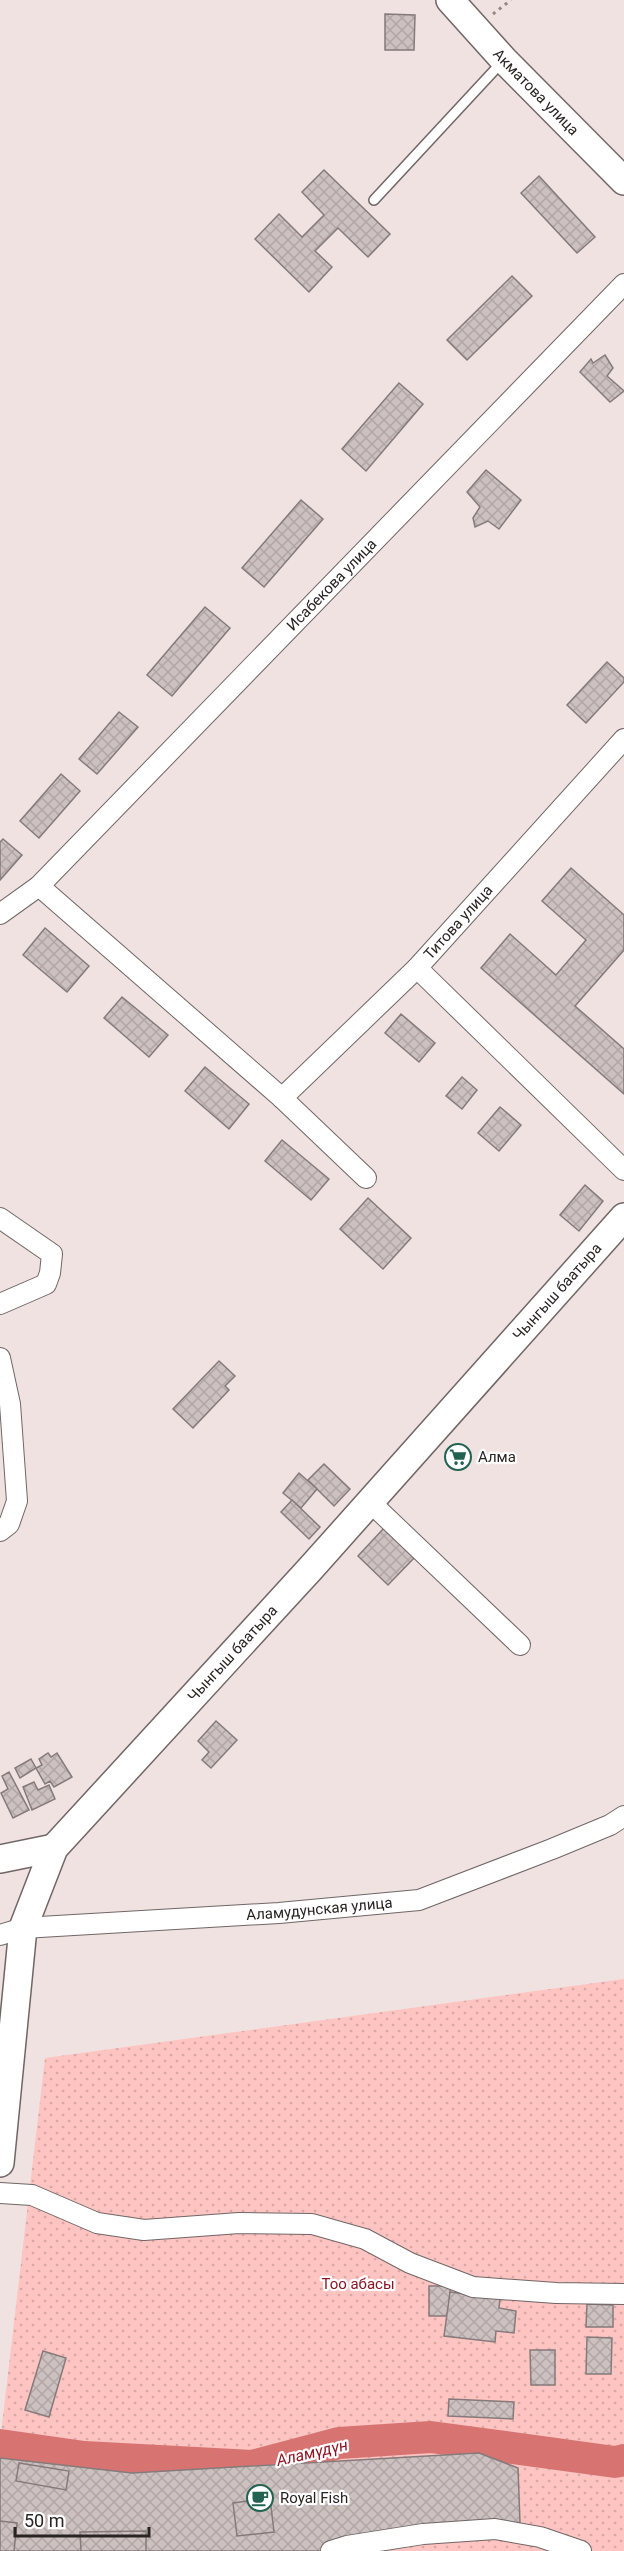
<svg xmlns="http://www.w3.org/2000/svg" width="624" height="2551" font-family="Roboto,sans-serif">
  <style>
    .grass { fill: url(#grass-dots) }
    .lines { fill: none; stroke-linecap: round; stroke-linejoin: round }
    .river { stroke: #d77472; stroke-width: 32 }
    .building { fill: url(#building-cross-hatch); stroke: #867a7a; stroke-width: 1.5 }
    .lane-casing { stroke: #716666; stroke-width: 12 }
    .street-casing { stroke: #716666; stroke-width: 22 }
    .secondary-casing { stroke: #716666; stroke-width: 30 }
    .path { stroke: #938989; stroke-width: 3; stroke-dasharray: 3 4.5; stroke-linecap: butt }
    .lane { stroke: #fff; stroke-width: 9 }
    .street { stroke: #fff; stroke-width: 20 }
    .secondary { stroke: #fff; stroke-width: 27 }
    .labels { text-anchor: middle; stroke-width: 4.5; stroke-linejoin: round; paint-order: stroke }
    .street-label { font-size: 15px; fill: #292424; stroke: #fff }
    .poi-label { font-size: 15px; fill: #292424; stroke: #fff; text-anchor: start }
    .park-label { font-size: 15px; fill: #8d1422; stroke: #fff }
    .water-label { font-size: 16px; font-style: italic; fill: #8e1523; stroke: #fff }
  </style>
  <defs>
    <pattern id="grass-dots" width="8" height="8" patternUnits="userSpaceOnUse" patternTransform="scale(1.5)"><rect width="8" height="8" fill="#fdc4c1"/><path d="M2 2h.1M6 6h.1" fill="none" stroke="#d9a8a6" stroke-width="1.8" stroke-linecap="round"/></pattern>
    <pattern id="building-cross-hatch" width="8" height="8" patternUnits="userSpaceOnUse" patternTransform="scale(1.5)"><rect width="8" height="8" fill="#cdc1c0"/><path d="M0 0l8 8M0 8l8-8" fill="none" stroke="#b0a6a5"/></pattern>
  </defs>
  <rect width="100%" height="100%" fill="#efe2e1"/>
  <path class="grass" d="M 624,1979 L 624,2551 L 0,2551 L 0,2442 L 45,2058 Z"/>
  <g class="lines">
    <path class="river" d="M 0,2445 L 84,2457 L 252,2466 L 339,2443 L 431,2437 L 615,2462 L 624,2460"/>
  </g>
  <g class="building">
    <path d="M 385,14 L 415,15 L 414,50 L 385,50 Z"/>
    <path d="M 324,170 L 390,234 L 368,257 L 338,228 L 315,251 L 332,267 L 309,292 L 255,239 L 279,214 L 302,237 L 324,215 L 302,192 Z"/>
    <path d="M 539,176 L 595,237 L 577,253 L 521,193 Z"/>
    <path d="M 512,276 L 532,296 L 467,360 L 447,340 Z"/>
    <path d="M 605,355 L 613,368 L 607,376 L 624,391 L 610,402 L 580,372 L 591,359 L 593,363 Z"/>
    <path d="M 399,383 L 423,404 L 366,471 L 342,449 Z"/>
    <path d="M 486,470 L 521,500 L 499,529 L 488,521 L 475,527 L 473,518 L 480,507 L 467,492 Z"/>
    <path d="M 301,500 L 323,519 L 264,587 L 242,568 Z"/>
    <path d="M 205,607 L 230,628 L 172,696 L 147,675 Z"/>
    <path d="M 607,662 L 624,678 L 624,682 L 586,723 L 567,705 Z"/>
    <path d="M 119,712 L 138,727 L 97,774 L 79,759 Z"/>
    <path d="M 61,774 L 80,791 L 39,838 L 20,821 Z"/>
    <path d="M 3,839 L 22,855 L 0,880 L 0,842 Z"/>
    <path d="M 571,868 L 624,915 L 624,950 L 575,1006 L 624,1049 L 624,1094 L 481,968 L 510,934 L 556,975 L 586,940 L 542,901 Z"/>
    <path d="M 45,928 L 89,966 L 67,992 L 23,955 Z"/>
    <path d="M 122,997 L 168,1035 L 149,1057 L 104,1018 Z"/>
    <path d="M 401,1014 L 435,1043 L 419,1062 L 385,1033 Z"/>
    <path d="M 205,1067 L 249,1104 L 229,1129 L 185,1091 Z"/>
    <path d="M 462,1077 L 477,1090 L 462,1109 L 446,1096 Z"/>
    <path d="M 500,1107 L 521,1125 L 499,1151 L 478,1133 Z"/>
    <path d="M 282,1140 L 329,1179 L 311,1200 L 265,1161 Z"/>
    <path d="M 585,1185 L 603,1201 L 579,1231 L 560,1215 Z"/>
    <path d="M 368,1198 L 411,1238 L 383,1269 L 340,1229 Z"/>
    <path d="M 219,1361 L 235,1376 L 225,1386 L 229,1390 L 193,1428 L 173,1409 Z"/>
    <path d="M 324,1464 L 350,1489 L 334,1506 L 308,1480 Z"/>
    <path d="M 299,1473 L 317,1489 L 301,1508 L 283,1493 Z"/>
    <path d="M 292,1500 L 320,1527 L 309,1539 L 281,1512 Z"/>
    <path d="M 384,1528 L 415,1557 L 388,1585 L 358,1556 Z"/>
    <path d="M 216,1721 L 237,1740 L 211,1768 L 202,1760 L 209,1752 L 198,1741 Z"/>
    <path d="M 48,1753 L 51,1757 L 57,1753 L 72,1777 L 54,1787 L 50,1781 L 45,1784 L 36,1768 L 42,1765 L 39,1759 Z"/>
    <path d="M 31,1759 L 36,1768 L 20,1778 L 15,1768 Z"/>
    <path d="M 9,1772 L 29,1810 L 13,1818 L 1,1793 L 8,1789 L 2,1776 Z"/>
    <path d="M 34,1782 L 38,1790 L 49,1785 L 55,1799 L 32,1810 L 23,1787 Z"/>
    <rect x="429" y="2286" width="21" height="30"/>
    <path d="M 450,2292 L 500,2298 L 499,2308 L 516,2311 L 514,2333 L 496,2331 L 495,2342 L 444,2336 Z"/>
    <path d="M 587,2304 L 613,2305 L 613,2327 L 586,2327 Z"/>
    <path d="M 587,2337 L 612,2338 L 611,2374 L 586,2374 Z"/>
    <path d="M 530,2350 L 555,2350 L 555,2385 L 531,2385 Z"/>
    <path d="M 43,2351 L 66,2358 L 49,2417 L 25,2410 Z"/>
    <path d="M 449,2399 L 514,2402 L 513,2419 L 448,2416 Z"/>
    <path d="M 479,2453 L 518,2468 L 520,2523 L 397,2529 L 331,2551 L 0,2551 L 0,2458 L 132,2473 Z"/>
    <path d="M 19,2463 L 69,2471 L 66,2490 L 16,2481 Z"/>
    <path d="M 270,2498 L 274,2532 L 237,2536 L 233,2503 Z"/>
    <path d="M 0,2521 L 17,2523 L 14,2551 L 0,2551 Z"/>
    <path d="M 146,2531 L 146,2551 L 81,2551 L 80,2532 Z"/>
  </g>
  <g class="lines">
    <defs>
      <path id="lane" d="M 374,200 L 502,62"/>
      <g id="street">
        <path d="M 39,886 L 282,1098 L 366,1178"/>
        <path id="s1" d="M 0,914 L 39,886 L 624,284"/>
        <path d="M 417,968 L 624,1170"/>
        <path id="s2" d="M 282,1098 L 417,968 L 624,739"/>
        <path d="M 0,1218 L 52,1254 L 50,1273 L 46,1284 L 0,1304"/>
        <path d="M 0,1358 L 10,1404 L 17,1501 L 9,1524 L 0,1531"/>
        <path d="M 370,1502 L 520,1645"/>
        <path id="s3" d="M 0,1935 L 23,1928 L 279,1913 L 419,1900 L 552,1849 L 610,1825 L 624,1816"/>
        <path d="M 0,2193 L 32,2195 L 97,2223 L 144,2230 L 239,2223 L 312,2224 L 365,2239 L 410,2263 L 473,2287 L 556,2293 L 624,2294"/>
        <path d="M 331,2551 L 347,2546 L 423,2534 L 495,2529 L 540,2537 L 581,2551"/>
      </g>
      <g id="secondary">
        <path id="s4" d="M 450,0 L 504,60 L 624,181"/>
        <path d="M 0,1859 L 54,1848"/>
        <path id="s5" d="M 0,2163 L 23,1928 L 54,1848 L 311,1568 L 624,1217"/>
      </g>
    </defs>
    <use href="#lane" class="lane-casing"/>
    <use href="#street" class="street-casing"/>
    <use href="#secondary" class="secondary-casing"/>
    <path class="path" d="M 493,14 L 511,0"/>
    <use href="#lane" class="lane"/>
    <use href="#street" class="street"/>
    <use href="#secondary" class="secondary"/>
  </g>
  <defs>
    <symbol id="supermarket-ring" viewBox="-11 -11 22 22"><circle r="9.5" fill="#fff" stroke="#216251" stroke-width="1.5"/><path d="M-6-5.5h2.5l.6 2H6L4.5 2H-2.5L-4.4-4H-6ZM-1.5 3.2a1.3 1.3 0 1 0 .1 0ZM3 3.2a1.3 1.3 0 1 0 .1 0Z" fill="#216251"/></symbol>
    <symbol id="cafe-ring" viewBox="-11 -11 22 22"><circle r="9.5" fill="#fff" stroke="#216251" stroke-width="1.5"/><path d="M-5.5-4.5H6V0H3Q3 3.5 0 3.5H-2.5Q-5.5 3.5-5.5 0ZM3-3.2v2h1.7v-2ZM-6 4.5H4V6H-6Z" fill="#216251"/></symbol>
  </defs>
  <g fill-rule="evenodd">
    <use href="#supermarket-ring" x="443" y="1442" width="30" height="30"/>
    <use href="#cafe-ring" x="245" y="2483" width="30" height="30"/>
  </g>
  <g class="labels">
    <g class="street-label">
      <text dy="5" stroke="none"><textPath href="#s4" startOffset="126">Акматова улица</textPath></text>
      <text dy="5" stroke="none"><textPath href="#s1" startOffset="468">Исабекова улица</textPath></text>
      <text dy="5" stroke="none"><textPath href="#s2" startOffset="249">Титова улица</textPath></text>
      <text dy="5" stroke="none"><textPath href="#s5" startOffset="1072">Чынгыш баатыра</textPath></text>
      <text dy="5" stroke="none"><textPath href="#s5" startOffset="586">Чынгыш баатыра</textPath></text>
      <text dy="5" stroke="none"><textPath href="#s3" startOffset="321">Аламудунская улица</textPath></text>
    </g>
    <g class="poi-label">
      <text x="478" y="1462">Алма</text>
      <text x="280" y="2503">Royal Fish</text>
    </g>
    <g class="park-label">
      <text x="358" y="2289">Тоо абасы</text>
    </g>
    <g class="water-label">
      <text transform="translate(312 2452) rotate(-13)" y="6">Аламүдүн</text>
    </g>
  </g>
  <path d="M15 2527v9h134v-9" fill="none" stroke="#292424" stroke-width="3"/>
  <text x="24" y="2527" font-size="18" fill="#292424" stroke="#ffffff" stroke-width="4.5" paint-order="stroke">50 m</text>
</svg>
